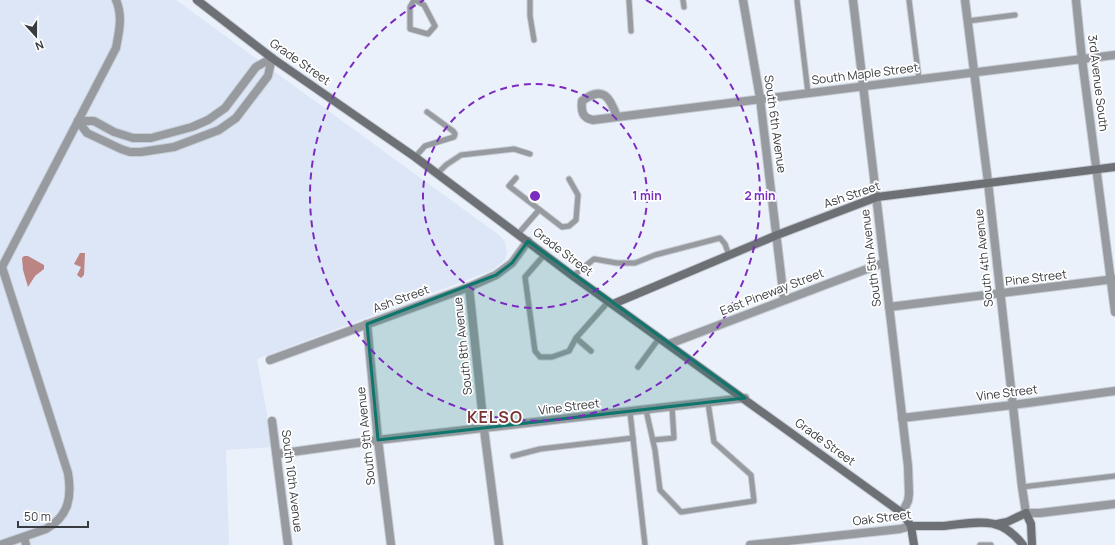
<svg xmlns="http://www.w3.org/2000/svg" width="1115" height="545" font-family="Manrope,sans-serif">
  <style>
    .built { fill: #dce6f6 }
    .water { fill: #bc8583 }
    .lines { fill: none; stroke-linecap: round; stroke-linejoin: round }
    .lane-casing { stroke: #c7cdd5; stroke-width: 7 }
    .street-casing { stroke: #c7cdd5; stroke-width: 10 }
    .secondary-casing { stroke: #c7cdd5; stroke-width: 10 }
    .lane { stroke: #979a9e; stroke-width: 5 }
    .street { stroke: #979a9e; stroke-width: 8 }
    .secondary { stroke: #6d7176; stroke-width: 8 }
    .marked { fill: #0f766e; fill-opacity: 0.2; stroke: #0f766e; stroke-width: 3; stroke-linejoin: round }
    .ring { fill: none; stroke: #7b2cbf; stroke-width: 2; stroke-dasharray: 7 5 }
    .labels { text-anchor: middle; stroke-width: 3.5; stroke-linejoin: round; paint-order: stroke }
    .street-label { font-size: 12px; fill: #383b3f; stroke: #fff }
    .district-label { font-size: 16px; font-weight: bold; letter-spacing: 1px; fill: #7b3434; stroke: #fff }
    .centre { fill: #7b2cbf; stroke: #fff; stroke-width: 2 }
    .ring-label { font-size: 12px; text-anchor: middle; font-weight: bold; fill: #7b2cbf; stroke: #fff; stroke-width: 3.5; stroke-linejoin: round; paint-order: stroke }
  </style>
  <rect width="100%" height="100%" fill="#ebf1fb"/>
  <path class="built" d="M 0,0 L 176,0 L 499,235 L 505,242 L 507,252 L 505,260 L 493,270 L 257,359 L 267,414 L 271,447 L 226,450 L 229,545 L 0,545 Z"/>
  <g class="water">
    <path d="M 80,253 L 85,253 L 84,275 L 81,278 L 77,275 L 81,267 L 74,264 Z"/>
    <path d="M 24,256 L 28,256 L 44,265 L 44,269 L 35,276 L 28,287 L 23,270 L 22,258 Z"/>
  </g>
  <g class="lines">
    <defs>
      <g id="lane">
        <path d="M 414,0 L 410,7 L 410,29 L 428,34 L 435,26 L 424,5 L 415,0"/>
        <path d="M 530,0 L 530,16 L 534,40"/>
        <path d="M 629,0 L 631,31"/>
        <path d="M 683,0 L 684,7"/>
        <path d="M 797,0 L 808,93"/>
        <path d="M 909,0 L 919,79"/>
        <path d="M 968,21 L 1015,15"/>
        <path d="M 415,157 L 425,146 L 454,137 L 455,134 L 453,131 L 427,112"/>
        <path d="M 437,174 L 446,165 L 461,155 L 514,149 L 530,154"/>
        <path d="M 516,178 L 509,186 L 562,227 L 569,226 L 576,220 L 578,195 L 569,179"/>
        <path d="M 518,234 L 539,210"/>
        <path d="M 545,254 L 525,277 L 535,351 L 540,357 L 552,357 L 569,351 L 576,338"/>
        <path d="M 573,276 L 594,259 L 617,263 L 635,263 L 655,255 L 720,238 L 725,244 L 729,255"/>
        <path d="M 591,351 L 576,338 L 609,301"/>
        <path d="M 638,367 L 660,337"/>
        <path d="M 646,410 L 655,450 L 660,490 L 681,512 L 754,501 L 751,475 L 714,442 L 708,403"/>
        <path d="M 630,412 L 645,545"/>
        <path d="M 653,440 L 674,438 L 672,407"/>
        <path d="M 513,456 L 540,449 L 633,438"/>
        <path d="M 1022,487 L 1115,476"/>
        <path d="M 980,545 L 991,545"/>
      </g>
      <g id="street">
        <path d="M 743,0 L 760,98 L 784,300"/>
        <path d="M 853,0 L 908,466 L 909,494 L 908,501 L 902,513"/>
        <path d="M 965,0 L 988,182 L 1022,487 L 1026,513 L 1040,513 L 1115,504"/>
        <path d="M 1076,0 L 1082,59 L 1115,312"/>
        <path d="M 617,117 C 610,97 603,85 582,101 C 581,111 582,118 593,120 L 1115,55"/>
        <path d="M 78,121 L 87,133 L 121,149 L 130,152 L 141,152 L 174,147 L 219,130 L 236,118 L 268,76 L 272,58"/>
        <path d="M 78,121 L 94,121 L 114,132 L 133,138 L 151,138 L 192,127 L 208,120 L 225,108 L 256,67 L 272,58"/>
        <path d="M 469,287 L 484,429 L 499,545"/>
        <path d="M 889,307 L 1115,279"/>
        <path d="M 367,324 L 378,440 L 391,545"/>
        <path d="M 669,344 L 883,263"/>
        <path d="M 270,360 L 469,287 L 496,275 L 512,263 L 528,241"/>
        <path d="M 902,418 L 1013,405 L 1115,391"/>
        <path d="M 272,421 L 288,545"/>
        <path d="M 277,454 L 378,440 L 745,398"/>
        <path d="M 24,537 L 26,545"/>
        <path d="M 0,545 L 46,529 C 69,516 72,497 68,473 L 2,267 L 116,48 C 119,32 123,16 116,0"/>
        <path d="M 750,545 L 900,529 L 911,526"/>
      </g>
      <g id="secondary">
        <path d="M 197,0 L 272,58 L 415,157 L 573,276 L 902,513 L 911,526 L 914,545"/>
        <path d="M 613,304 L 777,235 L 877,197 L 1115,167"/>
        <path d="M 997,524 L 1007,522 L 1026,513 L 1031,524 L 1032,545"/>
        <path d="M 911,526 C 922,526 932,526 943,526 C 977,523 999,514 1023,545"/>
      </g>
    </defs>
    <use href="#lane" class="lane-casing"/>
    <use href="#street" class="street-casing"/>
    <use href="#secondary" class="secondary-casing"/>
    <use href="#lane" class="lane"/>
    <use href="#street" class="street"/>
    <use href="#secondary" class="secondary"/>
  </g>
  <path class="marked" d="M 528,241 L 745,398 L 378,440 L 367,324 L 496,275 L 512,263 Z"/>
  <g class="ring">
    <circle cx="535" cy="196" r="112"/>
    <path d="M646 0A225 225 0 1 1 424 0"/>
  </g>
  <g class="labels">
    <g class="street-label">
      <text transform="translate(300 62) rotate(35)" y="4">Grade Street</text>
      <text transform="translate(865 74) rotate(-7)" y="4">South Maple Street</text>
      <text transform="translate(1098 83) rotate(83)" y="4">3rd Avenue South</text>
      <text transform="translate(775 124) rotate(82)" y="4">South 6th Avenue</text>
      <text transform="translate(852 195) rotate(-19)" y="4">Ash Street</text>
      <text transform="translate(563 252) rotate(37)" y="4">Grade Street</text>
      <text transform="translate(871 258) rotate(-97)" y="4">South 5th Avenue</text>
      <text transform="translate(984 258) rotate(-96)" y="4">South 4th Avenue</text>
      <text transform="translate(1036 278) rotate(-7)" y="4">Pine Street</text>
      <text transform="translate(772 292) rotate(-21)" y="4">East Pineway Street</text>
      <text transform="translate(401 299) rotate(-20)" y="4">Ash Street</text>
      <text transform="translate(463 346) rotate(-96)" y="4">South 8th Avenue</text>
      <text transform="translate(1007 393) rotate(-7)" y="4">Vine Street</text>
      <text transform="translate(569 407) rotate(-7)" y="4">Vine Street</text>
      <text transform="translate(366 436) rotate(-96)" y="4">South 9th Avenue</text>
      <text transform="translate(825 442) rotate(36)" y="4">Grade Street</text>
      <text transform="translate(292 481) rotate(83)" y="4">South 10th Avenue</text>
      <text transform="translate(882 518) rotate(-7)" y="4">Oak Street</text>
    </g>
    <g class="district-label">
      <text x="495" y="423">KELSO</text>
    </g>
  </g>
  <circle cx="535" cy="196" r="6" class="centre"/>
  <g class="ring-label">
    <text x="647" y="200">1 min</text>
    <text x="760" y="200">2 min</text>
  </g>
  <g transform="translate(36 36) rotate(159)" stroke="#ffffff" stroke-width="3" paint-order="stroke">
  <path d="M0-3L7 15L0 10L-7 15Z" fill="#383b3f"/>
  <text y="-6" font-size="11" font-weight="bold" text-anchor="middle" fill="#383b3f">N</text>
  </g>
  <path d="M18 521v6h70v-6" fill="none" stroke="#383b3f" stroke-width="2"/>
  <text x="24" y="521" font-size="12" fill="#383b3f" stroke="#ffffff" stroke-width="3" paint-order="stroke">50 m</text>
</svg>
